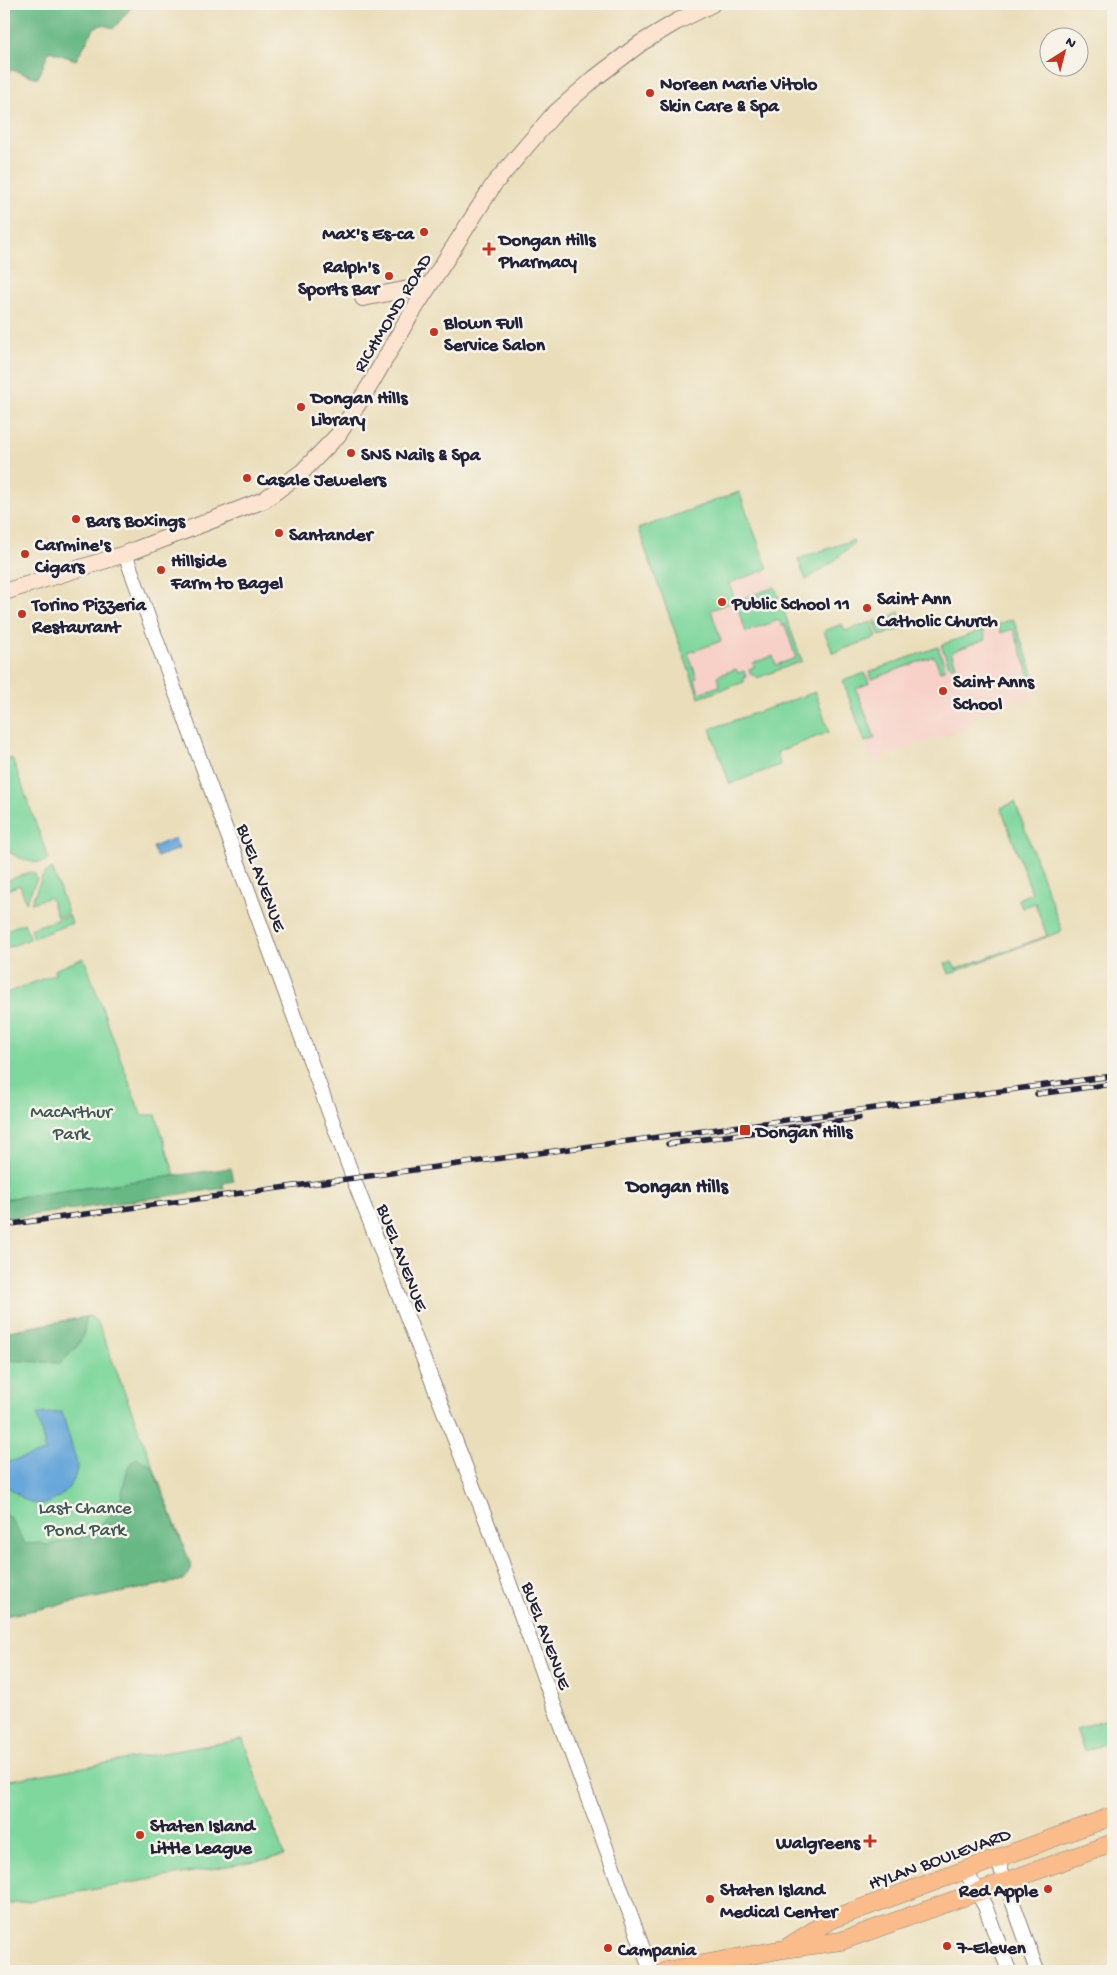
<svg xmlns="http://www.w3.org/2000/svg" width="1117" height="1975" font-family="'Gochi Hand',sans-serif">
  <style>
    .built { fill: #f7d1c8 }
    .green { fill: #7fd79d; stroke: #507c6c }
    .forest { fill: #67b884; stroke: #446d60 }
    .water { fill: #67a7da; stroke: #44648a }
    .lines { fill: none; stroke-linecap: round; stroke-linejoin: round }
    .tertiary-casing { stroke: #86807a; stroke-width: 16 }
    .secondary-casing { stroke: #86807a; stroke-width: 18 }
    .primary-casing { stroke: #86807a; stroke-width: 19 }
    .tertiary { stroke: #fff; stroke-width: 14 }
    .secondary { stroke: #fde4d0; stroke-width: 16 }
    .primary { stroke: #f9bc8a; stroke-width: 18 }
    .rail-casing { stroke: #22223b; stroke-width: 5.5 }
    .rail { stroke: #f7f3e8; stroke-width: 4; stroke-dasharray: 11; stroke-linecap: butt }
    .poi-dot { fill: #c8321e; stroke: #f7f3e8; stroke-width: 2 }
    .labels { text-anchor: middle; stroke-width: 5; stroke-linejoin: round; paint-order: stroke }
    .poi-label { font-size: 19px; font-weight: bold; fill: #22223b; stroke: #f7f3e8; text-anchor: start }
    .street-label { font-size: 19px; fill: #22223b; stroke: #f7f3e8 }
    .park-label { font-size: 19px; fill: #3e5858; stroke: #f7f3e8 }
    .neighbourhood-label { font-size: 20px; font-weight: bold; fill: #22223b; stroke: #f7f3e8 }
  </style>
  <rect width="100%" height="100%" fill="#f7f3e8"/>
  <filter id="ink" filterUnits="userSpaceOnUse"><feTurbulence type="fractalNoise" baseFrequency=".02" numOctaves="2"/><feDisplacementMap in="SourceGraphic" scale="10" xChannelSelector="R" yChannelSelector="G"/><feConvolveMatrix kernelMatrix="1 2 1 2 8 2 1 2 1" color-interpolation-filters="sRGB"/></filter>
  <filter id="wash" filterUnits="userSpaceOnUse"><feTurbulence type="fractalNoise" baseFrequency=".0096" numOctaves="4" result="noise"/><feDisplacementMap in="SourceGraphic" scale="20" xChannelSelector="R" yChannelSelector="G"/><feGaussianBlur stdDeviation="1.12" result="paint"/><feColorMatrix in="noise" values="0 0 0 0 0 0 0 0 0 0 0 0 0 0 0 0 0 1.4 0 .05"/><feComposite in="paint" operator="in"/></filter>
  <g filter="url(#wash)">
    <rect width="100%" height="100%" fill="#eadeba"/>
    <g class="built">
      <path d="M 739,492 L 802,661 L 699,698 L 638,529 Z"/>
      <path d="M 1013,619 L 1040,693 L 971,718 L 974,725 L 872,761 L 843,681 Z"/>
    </g>
    <g class="green">
      <path d="M 739,492 L 768,569 L 729,583 L 735,601 L 775,587 L 802,661 L 757,678 L 754,675 L 751,675 L 749,669 L 754,667 L 753,663 L 773,656 L 776,665 L 796,658 L 785,625 L 782,626 L 779,620 L 746,632 L 735,601 L 711,610 L 721,641 L 688,653 L 697,678 L 695,679 L 699,693 L 720,686 L 717,676 L 736,669 L 738,673 L 744,671 L 746,677 L 744,678 L 744,682 L 699,698 L 638,529 Z"/>
      <path d="M 853,540 L 854,543 L 833,562 L 806,580 L 798,559 Z"/>
      <path d="M 899,612 L 906,627 L 880,636 L 874,621 L 876,620 L 878,625 L 893,619 L 892,615 Z"/>
      <path d="M 1013,619 L 1039,689 L 1034,687 L 1013,629 L 1001,633 L 998,624 Z"/>
      <path d="M 872,622 L 877,637 L 833,653 L 824,631 L 842,624 L 845,631 Z"/>
      <path d="M 983,630 L 986,639 L 951,652 L 956,665 L 951,667 L 949,665 L 941,645 Z"/>
      <path d="M 938,647 L 945,667 L 944,670 L 940,671 L 934,656 L 872,679 L 869,672 Z"/>
      <path d="M 865,673 L 869,683 L 856,689 L 875,738 L 865,742 L 843,681 Z"/>
      <path d="M 815,692 L 829,732 L 777,752 L 780,765 L 730,784 L 710,729 Z"/>
      <path d="M 12,758 L 49,860 C 32,867 20,857 4,850 L 4,762 Z"/>
      <path d="M 1015,802 L 1062,931 L 949,974 L 945,963 L 952,962 L 956,969 L 1047,936 L 1035,903 L 1022,908 L 1018,899 L 1032,893 L 1001,808 Z"/>
      <path d="M 52,868 L 68,913 L 57,917 L 50,897 L 31,903 L 43,875 Z"/>
      <path d="M 30,872 L 35,874 L 37,879 L 26,902 L 20,885 L 4,891 L 4,882 Z"/>
      <path d="M 69,915 L 72,923 L 33,938 L 30,929 Z"/>
      <path d="M 24,923 L 30,939 L 4,949 L 4,931 Z"/>
      <path d="M 84,958 L 141,1115 L 156,1115 L 175,1176 L 4,1199 L 4,994 L 55,974 L 54,970 Z"/>
      <path d="M 90,1316 L 98,1323 L 190,1563 C 191,1572 188,1579 179,1581 L 4,1616 L 4,1332 Z"/>
      <path d="M 1113,1717 L 1113,1741 L 1084,1751 L 1076,1729 Z"/>
      <path d="M 243,1739 L 284,1856 L 5,1905 L 4,1899 L 4,1781 Z"/>
    </g>
    <g class="forest">
      <path d="M 4,4 L 134,4 L 114,28 L 102,25 L 95,27 L 76,60 L 49,51 L 38,78 L 12,70 L 4,73 Z"/>
      <path d="M 231,1168 L 234,1181 L 223,1183 L 224,1188 L 4,1219 L 4,1199 Z"/>
      <path d="M 86,1317 C 85,1340 77,1348 60,1363 L 4,1360 L 4,1332 Z"/>
      <path d="M 136,1458 L 152,1466 L 190,1563 C 191,1572 188,1579 179,1581 L 4,1616 L 4,1514 L 11,1518 L 25,1544 L 41,1543 L 47,1545 L 92,1535 L 119,1506 L 128,1467 Z"/>
    </g>
    <g class="water">
      <path d="M 175,838 L 179,849 L 157,857 L 153,847 Z"/>
      <path d="M 62,1412 L 77,1464 C 78,1483 57,1506 37,1504 C 26,1503 13,1490 4,1484 L 4,1463 L 46,1452 L 37,1414 Z"/>
    </g>
  </g>
  <g filter="url(#ink)">
    <g class="lines">
      <defs>
        <g id="tertiary">
          <path d="M 125,554 L 355,1183 L 490,1530 L 651,1971"/>
          <path d="M 997,1858 L 1037,1971"/>
          <path d="M 965,1870 L 985,1906 L 1009,1971"/>
        </g>
        <g id="secondary">
          <path d="M 363,298 L 429,285"/>
          <path d="M 4,592 L 125,554 L 264,500 L 302,472 L 338,435 L 370,385 L 406,322 L 494,184 L 553,115 L 595,78 L 641,43 L 676,22 L 712,4"/>
        </g>
        <g id="primary">
          <path d="M 789,1946 L 832,1919 L 1113,1816"/>
          <path d="M 666,1971 L 784,1949 L 841,1941 L 1113,1843"/>
        </g>
      </defs>
      <use href="#tertiary" class="tertiary-casing"/>
      <use href="#secondary" class="secondary-casing"/>
      <use href="#primary" class="primary-casing"/>
      <use href="#tertiary" class="tertiary"/>
      <use href="#secondary" class="secondary"/>
      <use href="#primary" class="primary"/>
      <defs>
        <g id="rail">
          <path d="M 1037,1094 L 1113,1084"/>
          <path d="M 668,1144 L 859,1118"/>
          <path d="M 4,1225 L 1113,1076"/>
        </g>
      </defs>
      <use href="#rail" class="rail-casing"/>
      <use href="#rail" class="rail"/>
    </g>
  </g>
  <g class="poi-dot">
    <circle cx="650" cy="93" r="5"/>
    <circle cx="424" cy="232" r="5"/>
    <path d="M486.5 241.5h5v5h5v5h-5v5h-5v-5h-5v-5h5z"/>
    <circle cx="389" cy="276" r="5"/>
    <circle cx="434" cy="332" r="5"/>
    <circle cx="301" cy="407" r="5"/>
    <circle cx="351" cy="453" r="5"/>
    <circle cx="247" cy="478" r="5"/>
    <circle cx="76" cy="519" r="5"/>
    <circle cx="279" cy="533" r="5"/>
    <circle cx="25" cy="554" r="5"/>
    <circle cx="161" cy="570" r="5"/>
    <circle cx="722" cy="602" r="5"/>
    <circle cx="867" cy="608" r="5"/>
    <circle cx="22" cy="614" r="5"/>
    <circle cx="943" cy="691" r="5"/>
    <rect x="739" y="1124" width="12" height="12" rx="2.5"/>
    <circle cx="140" cy="1835" r="5"/>
    <path d="M867.5 1833.5h5v5h5v5h-5v5h-5v-5h-5v-5h5z"/>
    <circle cx="1048" cy="1889" r="5"/>
    <circle cx="710" cy="1899" r="5"/>
    <circle cx="947" cy="1946" r="5"/>
    <circle cx="608" cy="1948" r="5"/>
  </g>
  <g class="labels">
    <g class="poi-label">
      <text x="660" y="89">Noreen Marie Vitolo<tspan x="660" dy="22">Skin Care &amp; Spa</tspan></text>
      <text x="414" y="239" text-anchor="end">Max's Es-ca</text>
      <text x="499" y="245">Dongan Hills<tspan x="499" dy="22">Pharmacy</tspan></text>
      <text x="379" y="272" text-anchor="end">Ralph's<tspan x="379" dy="22">Sports Bar</tspan></text>
      <text x="444" y="328">Blown Full<tspan x="444" dy="22">Service Salon</tspan></text>
      <text x="311" y="403">Dongan Hills<tspan x="311" dy="22">Library</tspan></text>
      <text x="361" y="460">SNS Nails &amp; Spa</text>
      <text x="257" y="485">Casale Jewelers</text>
      <text x="86" y="526">Bars Boxings</text>
      <text x="289" y="540">Santander</text>
      <text x="35" y="550">Carmine's<tspan x="35" dy="22">Cigars</tspan></text>
      <text x="171" y="566">Hillside<tspan x="171" dy="22">Farm to Bagel</tspan></text>
      <text x="877" y="604">Saint Ann<tspan x="877" dy="22">Catholic Church</tspan></text>
      <text x="732" y="609">Public School 11</text>
      <text x="32" y="610">Torino Pizzeria<tspan x="32" dy="22">Restaurant</tspan></text>
      <text x="953" y="687">Saint Anns<tspan x="953" dy="22">School</tspan></text>
      <text x="756" y="1137">Dongan Hills</text>
      <text x="150" y="1831">Staten Island<tspan x="150" dy="22">Little League</tspan></text>
      <text x="860" y="1848" text-anchor="end">Walgreens</text>
      <text x="720" y="1895">Staten Island<tspan x="720" dy="22">Medical Center</tspan></text>
      <text x="1038" y="1896" text-anchor="end">Red Apple</text>
      <text x="957" y="1953">7-Eleven</text>
      <text x="618" y="1955">Campania</text>
    </g>
    <g class="street-label">
      <text transform="translate(391 312) rotate(-59)" y="7">RICHMOND ROAD</text>
      <text transform="translate(263 877) rotate(70)" y="7">BUEL AVENUE</text>
      <text transform="translate(404 1257) rotate(69)" y="7">BUEL AVENUE</text>
      <text transform="translate(548 1635) rotate(70)" y="7">BUEL AVENUE</text>
      <text transform="translate(939 1857) rotate(-20)" y="7">HYLAN BOULEVARD</text>
    </g>
    <g class="park-label">
      <text x="71" y="1117">MacArthur<tspan x="71" dy="22">Park</tspan></text>
      <text x="85" y="1513">Last Chance<tspan x="85" dy="22">Pond Park</tspan></text>
    </g>
    <g class="neighbourhood-label">
      <text x="677" y="1192">Dongan Hills</text>
    </g>
  </g>
  <rect width="1117" height="1975" fill="none" stroke="#f7f3e8" stroke-width="20"/>
  <g transform="translate(1064 52) rotate(36)"><circle r="24" fill="#f7f3e8" stroke="#a29fa3"/>
  <path d="M0-4L9 19L0 12L-9 19Z" fill="#c8321e"/>
  <text y="-8" font-size="14" font-weight="bold" text-anchor="middle" fill="#22223b">N</text>
  </g>
</svg>
